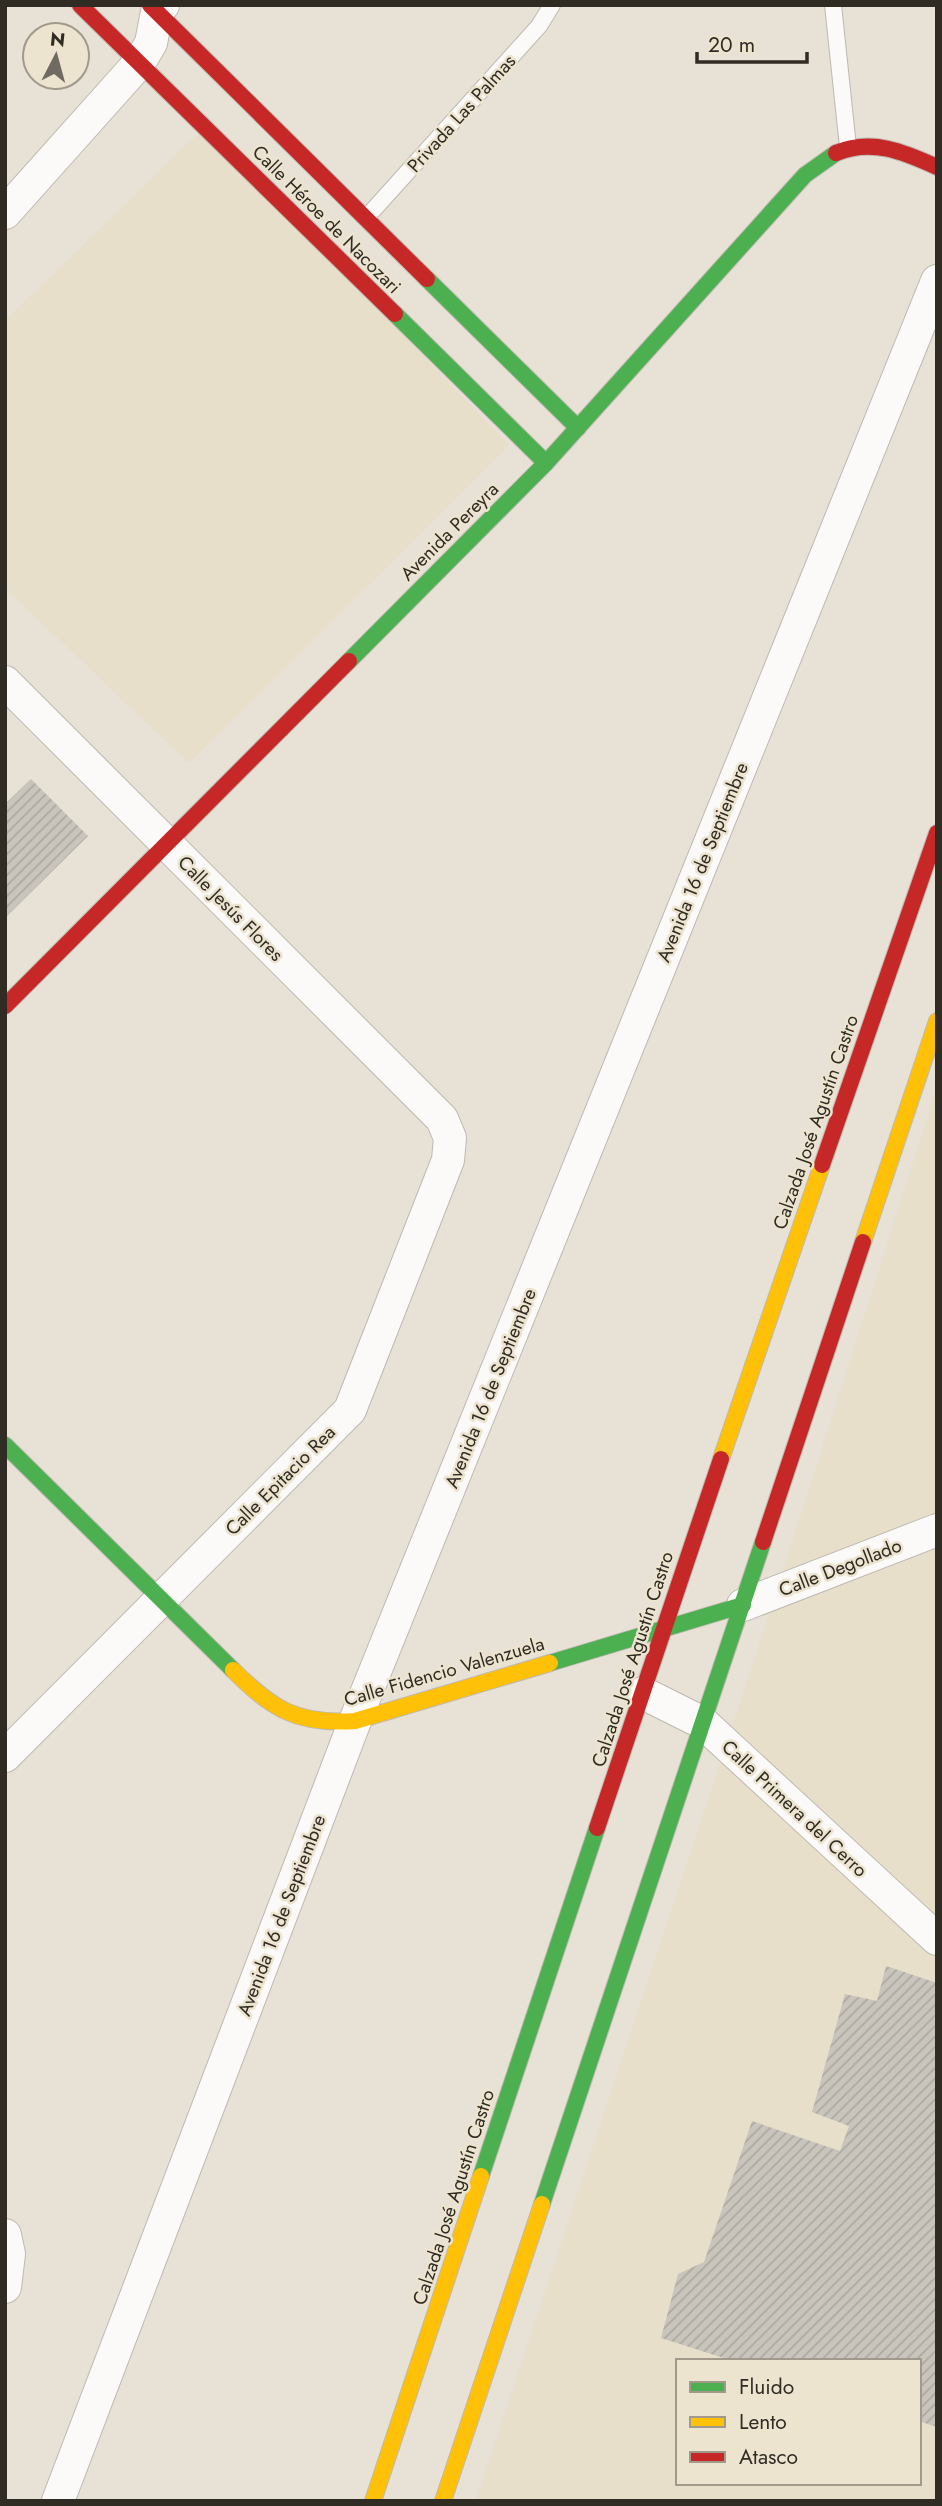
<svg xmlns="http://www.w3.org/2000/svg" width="942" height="2506" font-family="Jost,sans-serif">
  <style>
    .built { fill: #e8dfca; fill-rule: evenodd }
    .building { fill: url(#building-hatch) }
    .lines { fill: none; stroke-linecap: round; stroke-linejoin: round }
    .lane-casing { stroke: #beb9b1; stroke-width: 18 }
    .street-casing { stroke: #beb9b1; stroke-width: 34 }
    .fast-casing { stroke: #beb9b1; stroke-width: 18 }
    .slow-casing { stroke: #beb9b1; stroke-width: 18 }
    .jam-casing { stroke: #beb9b1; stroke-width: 18 }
    .lane { stroke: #fbfaf9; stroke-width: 16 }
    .street { stroke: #fbfaf9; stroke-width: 32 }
    .fast { stroke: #4caf50; stroke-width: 16 }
    .slow { stroke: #ffc107; stroke-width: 16 }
    .jam { stroke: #c62828; stroke-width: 16 }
    .labels { text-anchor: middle; stroke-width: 5; stroke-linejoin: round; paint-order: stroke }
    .street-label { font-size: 19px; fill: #302c24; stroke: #ede4d0 }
  </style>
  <defs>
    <pattern id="building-hatch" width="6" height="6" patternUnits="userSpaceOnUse" patternTransform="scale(1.75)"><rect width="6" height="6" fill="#c9c4bc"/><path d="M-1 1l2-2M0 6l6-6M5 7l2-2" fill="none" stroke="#ada9a1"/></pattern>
  </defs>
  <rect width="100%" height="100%" fill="#e7e1d6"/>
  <g class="built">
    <path d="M 203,129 L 509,445 L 189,763 L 5,588 L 5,321 Z"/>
    <path d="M 937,1088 L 937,2501 L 476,2501 L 770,1612 ZM 678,2361 L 919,2361 L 919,2483 L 678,2483 Z"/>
  </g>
  <g class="building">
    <path d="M 31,779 L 88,836 L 7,916 L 5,804 Z"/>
    <path d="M 886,1966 L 937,1983 L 937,2427 L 919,2421 L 919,2361 L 733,2361 L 661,2338 L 678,2274 L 704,2262 L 752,2121 L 840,2151 L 849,2126 L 812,2112 L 845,1994 L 877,2001 Z"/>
  </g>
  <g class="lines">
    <defs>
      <g id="lane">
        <path d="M 833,5 L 848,147"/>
        <path d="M 366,218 L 539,26 L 552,5"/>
      </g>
      <g id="street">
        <path d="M 5,213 L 139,63 L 151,43 L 157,12 L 163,5"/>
        <path d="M 5,682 L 442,1119 L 450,1138 L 448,1160 L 350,1410 L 5,1756"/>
        <path d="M 743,1605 L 937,1530"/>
        <path d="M 643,1693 L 703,1723 L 937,1939"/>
        <path d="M 5,2235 L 9,2254 L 5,2287"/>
        <path d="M 58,2501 L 355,1721 L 937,281"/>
      </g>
      <g id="fast">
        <path d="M 427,279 L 578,428"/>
        <path d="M 395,314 L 546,463"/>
        <path d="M 349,661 L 546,463 L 805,175 L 836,153"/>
        <path d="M 5,1445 L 233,1670"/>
        <path d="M 550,1663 L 743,1605"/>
        <path d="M 481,2176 L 597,1828"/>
        <path d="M 542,2204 L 763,1542"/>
      </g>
      <g id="slow">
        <path d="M 863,1242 L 937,1021"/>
        <path d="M 721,1459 L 822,1165"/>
        <path d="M 233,1670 C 272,1709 297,1725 355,1721 L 550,1663"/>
        <path d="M 373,2501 L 481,2176"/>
        <path d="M 443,2501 L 542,2204"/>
      </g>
      <g id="jam">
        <path d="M 80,5 L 395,314"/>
        <path d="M 150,5 L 427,279"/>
        <path d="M 836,153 C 872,138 904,152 937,167"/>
        <path d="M 5,1006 L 349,661"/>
        <path d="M 822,1165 L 937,833"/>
        <path d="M 763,1542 L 863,1242"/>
        <path d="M 597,1828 L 721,1459"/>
      </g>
    </defs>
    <use href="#lane" class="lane-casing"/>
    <use href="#street" class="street-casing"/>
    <use href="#fast" class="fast-casing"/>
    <use href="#slow" class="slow-casing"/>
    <use href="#jam" class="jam-casing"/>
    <use href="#lane" class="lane"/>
    <use href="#street" class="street"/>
    <use href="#fast" class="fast"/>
    <use href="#slow" class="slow"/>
    <use href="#jam" class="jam"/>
  </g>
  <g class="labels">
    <g class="street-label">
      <text transform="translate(461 113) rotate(-48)" y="7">Privada Las Palmas</text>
      <text transform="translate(327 219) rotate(45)" y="7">Calle Héroe de Nacozari</text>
      <text transform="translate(449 531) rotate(-45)" y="7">Avenida Pereyra</text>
      <text transform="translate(702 862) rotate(-68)" y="7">Avenida 16 de Septiembre</text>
      <text transform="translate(231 908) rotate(45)" y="7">Calle Jesús Flores</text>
      <text transform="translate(815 1122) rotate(-71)" y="7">Calzada José Agustín Castro</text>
      <text transform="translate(490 1388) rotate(-68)" y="7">Avenida 16 de Septiembre</text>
      <text transform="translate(280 1480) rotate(-45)" y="7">Calle Epitacio Rea</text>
      <text transform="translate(840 1567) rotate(-21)" y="7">Calle Degollado</text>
      <text transform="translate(632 1659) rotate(-72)" y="7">Calzada José Agustín Castro</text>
      <text transform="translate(444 1671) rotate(-16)" y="7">Calle Fidencio Valenzuela</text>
      <text transform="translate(795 1808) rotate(43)" y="7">Calle Primera del Cerro</text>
      <text transform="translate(281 1915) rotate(-69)" y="7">Avenida 16 de Septiembre</text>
      <text transform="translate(453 2197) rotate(-72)" y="7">Calzada José Agustín Castro</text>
    </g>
  </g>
  <rect width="942" height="2506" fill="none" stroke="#302c24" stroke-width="14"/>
  <rect x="676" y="2359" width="245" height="126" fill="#ede4d0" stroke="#a19a8b" stroke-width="2"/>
  <rect x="690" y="2382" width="35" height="10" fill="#4caf50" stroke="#a19a8b" stroke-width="2"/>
  <text x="739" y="2394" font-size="21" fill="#302c24">Fluido</text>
  <rect x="690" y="2417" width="35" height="10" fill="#ffc107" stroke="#a19a8b" stroke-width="2"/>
  <text x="739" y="2429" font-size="21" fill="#302c24">Lento</text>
  <rect x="690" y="2452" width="35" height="10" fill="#c62828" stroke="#a19a8b" stroke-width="2"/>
  <text x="739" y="2464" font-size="21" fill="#302c24">Atasco</text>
  <g transform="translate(56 56) rotate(6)"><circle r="33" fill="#ede4d0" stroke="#a19a8b" stroke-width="2"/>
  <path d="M0-5L12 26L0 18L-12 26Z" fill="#706b62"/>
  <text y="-10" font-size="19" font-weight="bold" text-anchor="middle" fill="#302c24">N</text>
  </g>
  <path d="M697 52v10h110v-10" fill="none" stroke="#302c24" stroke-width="3.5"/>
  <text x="708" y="52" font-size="21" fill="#302c24" stroke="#ede4d0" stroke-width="5" paint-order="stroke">20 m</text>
</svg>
